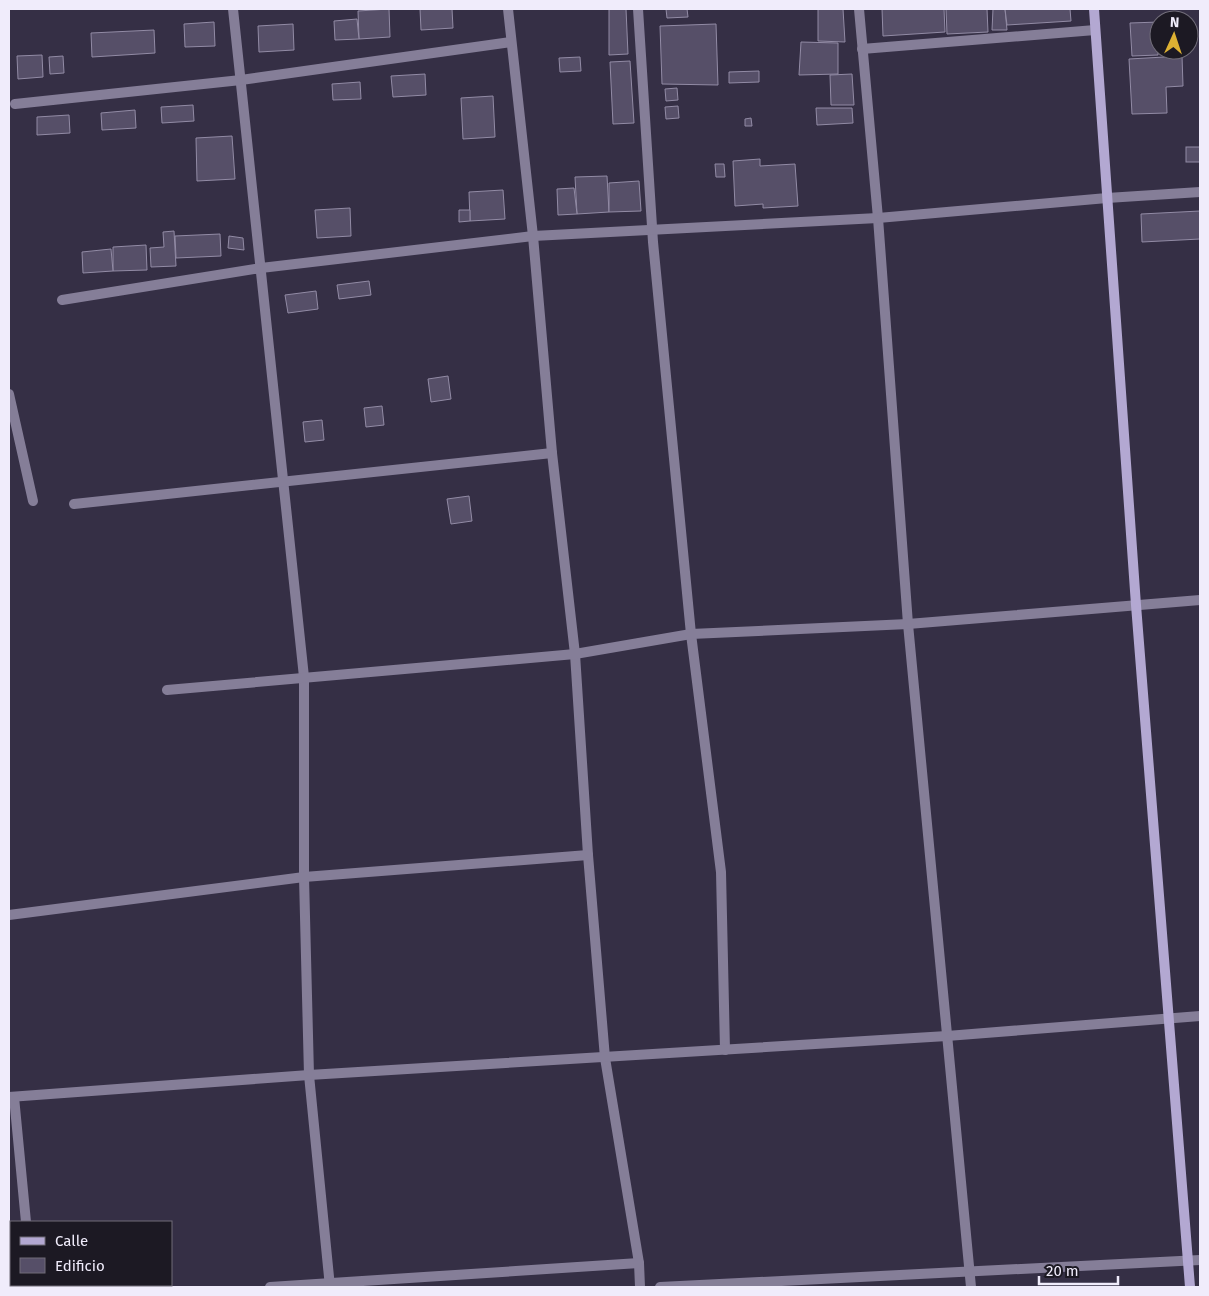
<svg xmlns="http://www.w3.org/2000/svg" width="1209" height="1296" font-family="'Fira Sans',sans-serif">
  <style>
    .building { fill: #564f68; stroke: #928ba5 }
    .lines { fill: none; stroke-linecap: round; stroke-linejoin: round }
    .lane { stroke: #857e98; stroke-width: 10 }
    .street { stroke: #857e98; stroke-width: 10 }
    .secondary { stroke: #b3a8d2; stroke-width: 10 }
  </style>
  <rect width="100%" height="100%" fill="#352f45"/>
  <g class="building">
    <path d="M 389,9 L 390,37 L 359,39 L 358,11 Z"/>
    <path d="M 420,9 L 452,9 L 453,28 L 421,30 Z"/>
    <path d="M 609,9 L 626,9 L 628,54 L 609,55 Z"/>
    <path d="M 666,9 L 687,9 L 688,17 L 667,18 Z"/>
    <path d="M 818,9 L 843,9 L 845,42 L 818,41 Z"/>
    <path d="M 882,9 L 944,9 L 945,32 L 883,36 Z"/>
    <path d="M 946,9 L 987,9 L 988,32 L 947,34 Z"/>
    <path d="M 993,9 L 1005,9 L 1007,30 L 992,30 Z"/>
    <path d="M 1005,9 L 1070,9 L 1071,21 L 1007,25 Z"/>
    <path d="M 357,19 L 359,39 L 335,40 L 334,21 Z"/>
    <path d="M 214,22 L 215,46 L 185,47 L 184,24 Z"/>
    <path d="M 1159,22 L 1158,55 L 1132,56 L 1130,23 Z"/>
    <path d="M 293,24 L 294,50 L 259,52 L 258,26 Z"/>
    <path d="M 716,24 L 718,85 L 662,84 L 660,26 Z"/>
    <path d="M 154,30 L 155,53 L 92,57 L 91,33 Z"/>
    <path d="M 801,42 L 838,43 L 838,74 L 799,75 Z"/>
    <path d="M 42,55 L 43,77 L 18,79 L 17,56 Z"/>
    <path d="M 63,56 L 64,73 L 50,74 L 49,57 Z"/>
    <path d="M 1182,56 L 1183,86 L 1166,87 L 1167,113 L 1132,114 L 1129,59 Z"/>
    <path d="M 580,57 L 581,71 L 560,72 L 559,58 Z"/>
    <path d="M 630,61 L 634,123 L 613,124 L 610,62 Z"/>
    <path d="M 759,71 L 759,82 L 729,83 L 729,72 Z"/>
    <path d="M 425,74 L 426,95 L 393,97 L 391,76 Z"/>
    <path d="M 852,74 L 854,105 L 831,105 L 830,75 Z"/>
    <path d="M 360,82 L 361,99 L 333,100 L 332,84 Z"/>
    <path d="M 677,88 L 678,100 L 666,101 L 665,89 Z"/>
    <path d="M 493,96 L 495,137 L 463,139 L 461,98 Z"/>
    <path d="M 193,105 L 194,121 L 162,123 L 161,107 Z"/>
    <path d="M 678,106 L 679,118 L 666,119 L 665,107 Z"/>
    <path d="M 816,108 L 852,108 L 853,123 L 817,125 Z"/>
    <path d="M 135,110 L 136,128 L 102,130 L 101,113 Z"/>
    <path d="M 69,115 L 70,133 L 37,135 L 37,117 Z"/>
    <path d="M 751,118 L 752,126 L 745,126 L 745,119 Z"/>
    <path d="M 232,136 L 235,179 L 197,181 L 196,138 Z"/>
    <rect x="1186" y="147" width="14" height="15"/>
    <path d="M 760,159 L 760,166 L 795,164 L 798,206 L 763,208 L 763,204 L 735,206 L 733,161 Z"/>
    <path d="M 715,164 L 724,164 L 725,177 L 716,177 Z"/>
    <path d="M 607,176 L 609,212 L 577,214 L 575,177 Z"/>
    <path d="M 639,181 L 641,211 L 609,212 L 609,183 Z"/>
    <path d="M 574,188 L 577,214 L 558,215 L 557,189 Z"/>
    <path d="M 503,190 L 505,219 L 470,221 L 469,192 Z"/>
    <path d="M 350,208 L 351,236 L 317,238 L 315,210 Z"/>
    <path d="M 459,210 L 470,210 L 470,221 L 459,222 Z"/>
    <path d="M 1200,211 L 1200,239 L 1142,242 L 1141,214 Z"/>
    <path d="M 174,231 L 176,266 L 151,267 L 150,248 L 164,247 L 163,232 Z"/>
    <path d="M 220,234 L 221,256 L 176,258 L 175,236 Z"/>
    <path d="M 229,236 L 243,238 L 244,250 L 228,248 Z"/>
    <path d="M 146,245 L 147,270 L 113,271 L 113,247 Z"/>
    <path d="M 111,249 L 113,271 L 83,273 L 82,252 Z"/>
    <path d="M 369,281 L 371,295 L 339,299 L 337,285 Z"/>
    <path d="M 316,291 L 318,309 L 288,313 L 285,295 Z"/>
    <path d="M 448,376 L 451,399 L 431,402 L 428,379 Z"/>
    <path d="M 382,406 L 384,425 L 366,427 L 364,408 Z"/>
    <path d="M 322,420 L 324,440 L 305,442 L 303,422 Z"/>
    <path d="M 469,496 L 472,521 L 451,524 L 447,499 Z"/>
  </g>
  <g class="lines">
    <path class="lane" d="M 9,394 L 33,501"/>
    <g class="street">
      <path d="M 233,9 L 304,677 L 304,877 L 309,1075 L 330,1287"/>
      <path d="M 508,9 L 533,236 L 552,453 L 575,654 L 588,855 L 605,1058 L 639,1263 L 640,1287"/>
      <path d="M 638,9 L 653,242 L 691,634 L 721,872 L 725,1050"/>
      <path d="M 859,9 L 878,218 L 908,624 L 971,1287"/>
      <path d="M 862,49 L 1095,30"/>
      <path d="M 15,104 L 241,80 L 511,42"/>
      <path d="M 62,300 L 261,268 L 533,236 L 878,218 L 1107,198 L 1200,192"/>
      <path d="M 74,504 L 552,453"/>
      <path d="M 167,690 L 575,654 L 691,634 L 908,624 L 1200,600"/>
      <path d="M 9,915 L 304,877 L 588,855"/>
      <path d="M 9,1097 L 309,1075 L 947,1036 L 1200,1016"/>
      <path d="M 14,1097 L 26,1222"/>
      <path d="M 31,1285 L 32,1287"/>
      <path d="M 270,1287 L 639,1263"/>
      <path d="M 660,1287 L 1200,1260"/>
    </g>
    <path class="secondary" d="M 1094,9 L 1136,605 L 1190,1287"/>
  </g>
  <rect width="1209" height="1296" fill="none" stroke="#f0ecfb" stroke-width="20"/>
  <rect x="10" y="1221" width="162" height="65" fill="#1c1923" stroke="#716d79"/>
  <rect x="20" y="1237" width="25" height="8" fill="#b3a8d2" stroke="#716d79"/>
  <text x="55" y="1246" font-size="15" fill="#f0ecfb">Calle</text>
  <rect x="20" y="1258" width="25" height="15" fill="#564f68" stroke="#716d79"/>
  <text x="55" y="1271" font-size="15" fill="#f0ecfb">Edificio</text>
  <g transform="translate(1174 35) rotate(3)"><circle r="24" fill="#1c1923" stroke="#716d79"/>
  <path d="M0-4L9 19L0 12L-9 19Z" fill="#deb133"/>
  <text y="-8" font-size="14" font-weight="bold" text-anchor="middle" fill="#f0ecfb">N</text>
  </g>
  <path d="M1039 1276v8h79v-8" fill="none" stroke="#f0ecfb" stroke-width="2.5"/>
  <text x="1046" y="1276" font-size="15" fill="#f0ecfb" stroke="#1c1923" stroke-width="4" paint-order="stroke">20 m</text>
</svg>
